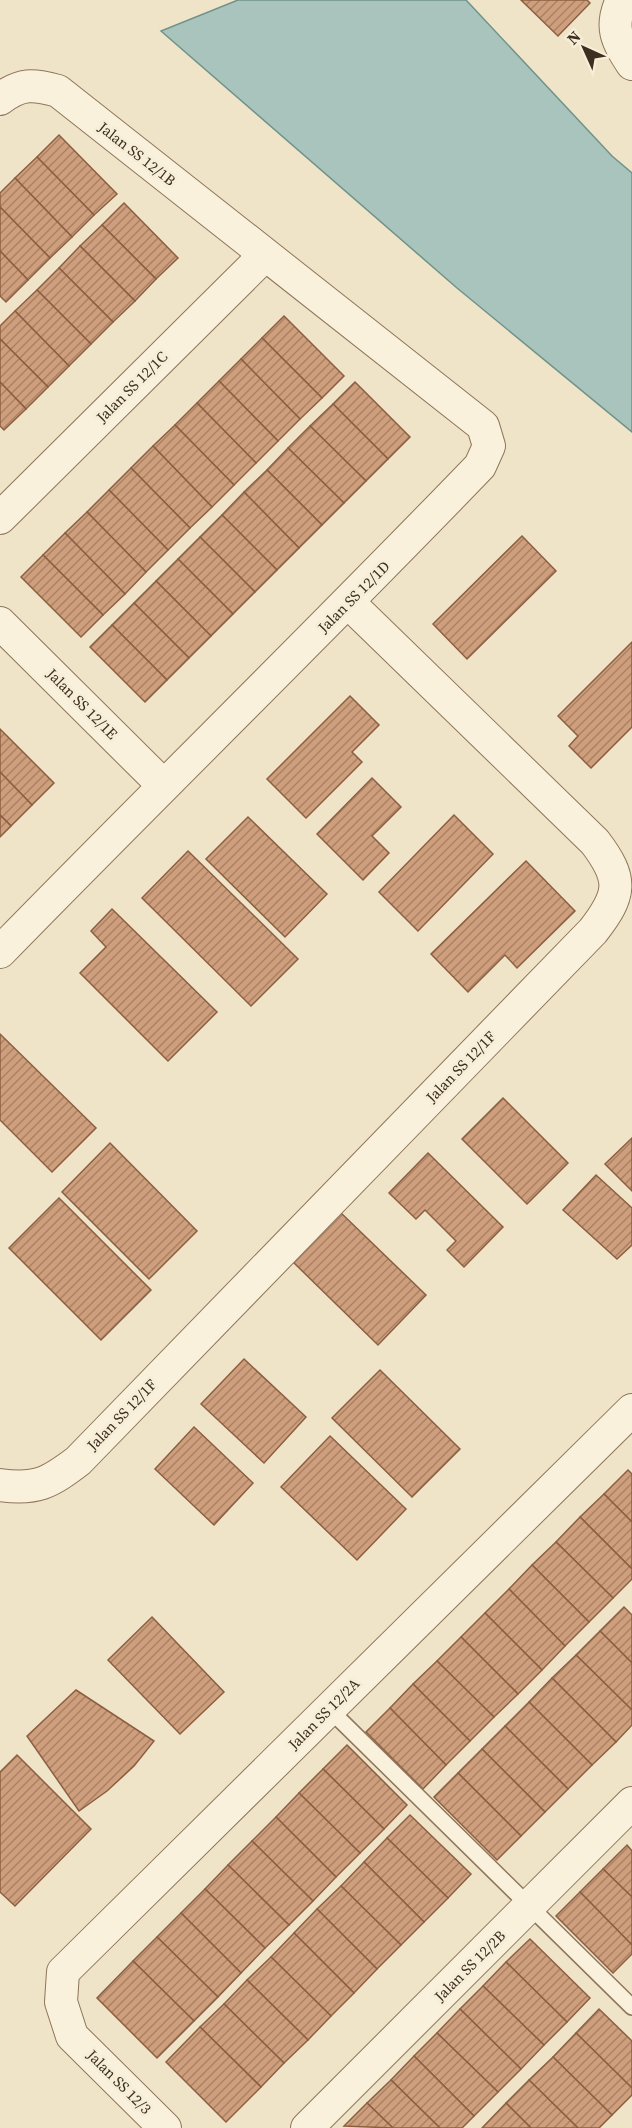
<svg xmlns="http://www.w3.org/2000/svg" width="632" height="2128" font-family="'Source Serif 4',serif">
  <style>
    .water { fill: #a9c4bc; stroke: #6f938a; stroke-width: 1.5 }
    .building { fill: url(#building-hatch); stroke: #8d5f41; stroke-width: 1.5 }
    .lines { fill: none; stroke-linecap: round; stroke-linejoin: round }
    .service-casing { stroke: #8d765c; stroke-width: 18 }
    .minor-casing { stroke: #8d765c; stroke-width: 34 }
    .service { stroke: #faf1dc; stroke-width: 15 }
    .minor { stroke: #faf1dc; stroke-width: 32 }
    .labels { text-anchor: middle; stroke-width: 6; stroke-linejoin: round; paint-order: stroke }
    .street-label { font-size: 15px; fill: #3d2e20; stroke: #f7eed8 }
  </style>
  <defs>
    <pattern id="building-hatch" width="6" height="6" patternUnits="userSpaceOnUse" patternTransform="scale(1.5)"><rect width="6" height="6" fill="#cf9f7d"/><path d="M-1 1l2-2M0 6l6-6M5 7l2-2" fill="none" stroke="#a98266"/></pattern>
  </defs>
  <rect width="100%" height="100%" fill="#f0e4c8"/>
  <path class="water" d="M 238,0 L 466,0 L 612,156 L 632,173 L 632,432 L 457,288 L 161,31 Z"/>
  <g class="building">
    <path d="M 521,0 L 587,0 L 590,3 L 558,36 Z"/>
    <path d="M 59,135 L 117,194 L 94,215 L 37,157 Z"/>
    <path d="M 37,157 L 94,215 L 72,237 L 15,178 Z"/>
    <path d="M 15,178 L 72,237 L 50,258 L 0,207 L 0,193 Z"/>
    <path d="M 124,203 L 178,258 L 156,279 L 102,225 Z"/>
    <path d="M 0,207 L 50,258 L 28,280 L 0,251 Z"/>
    <path d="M 102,225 L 156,279 L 135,301 L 80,246 Z"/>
    <path d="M 80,246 L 135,301 L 113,322 L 59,268 Z"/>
    <path d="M 0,251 L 28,280 L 6,302 L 0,296 Z"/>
    <path d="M 59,268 L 113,322 L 91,344 L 37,290 Z"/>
    <path d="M 37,290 L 91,344 L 69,366 L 15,311 Z"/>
    <path d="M 15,311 L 69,366 L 48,387 L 0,339 L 0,326 Z"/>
    <path d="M 284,316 L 344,376 L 322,398 L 262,338 Z"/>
    <path d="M 262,338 L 322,398 L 300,419 L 241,359 Z"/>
    <path d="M 0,339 L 48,387 L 26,409 L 0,382 Z"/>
    <path d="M 241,359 L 300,419 L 278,441 L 219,381 Z"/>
    <path d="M 219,381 L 278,441 L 256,463 L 197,403 Z"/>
    <path d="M 0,382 L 26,409 L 4,430 L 0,426 Z"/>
    <path d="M 355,382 L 410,437 L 388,459 L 333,404 Z"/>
    <path d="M 197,403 L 256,463 L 234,485 L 175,425 Z"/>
    <path d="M 333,404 L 388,459 L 366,481 L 310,426 Z"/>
    <path d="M 175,425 L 234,485 L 212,507 L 153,446 Z"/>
    <path d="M 310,426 L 366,481 L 344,503 L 288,448 Z"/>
    <path d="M 153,446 L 212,507 L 190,528 L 131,468 Z"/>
    <path d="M 288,448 L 344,503 L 322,525 L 267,470 Z"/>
    <path d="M 131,468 L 190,528 L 168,550 L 109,490 Z"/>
    <path d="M 267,470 L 322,525 L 299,548 L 244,492 Z"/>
    <path d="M 109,490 L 168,550 L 146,572 L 87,512 Z"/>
    <path d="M 244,492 L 299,548 L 277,570 L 222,515 Z"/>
    <path d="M 87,512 L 146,572 L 125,594 L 65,533 Z"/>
    <path d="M 222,515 L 277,570 L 255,592 L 200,537 Z"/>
    <path d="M 65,533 L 125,594 L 103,615 L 43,555 Z"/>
    <path d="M 522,536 L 556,571 L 467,659 L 433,624 Z"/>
    <path d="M 200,537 L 255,592 L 233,614 L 178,559 Z"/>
    <path d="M 43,555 L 103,615 L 81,637 L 21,577 Z"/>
    <path d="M 178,559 L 233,614 L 211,636 L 156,581 Z"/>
    <path d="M 156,581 L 211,636 L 189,658 L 134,603 Z"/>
    <path d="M 134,603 L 189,658 L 167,680 L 112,625 Z"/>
    <path d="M 112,625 L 167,680 L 145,702 L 90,647 Z"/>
    <path d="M 632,642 L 632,727 L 591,768 L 569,746 L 578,736 L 558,716 Z"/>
    <path d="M 350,696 L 379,725 L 352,752 L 362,762 L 306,818 L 267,779 Z"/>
    <path d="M 0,729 L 54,783 L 32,805 L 0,772 Z"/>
    <path d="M 0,772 L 32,805 L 11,826 L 0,815 Z"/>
    <path d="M 372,778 L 401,807 L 372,836 L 389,853 L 363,880 L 317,834 Z"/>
    <path d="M 0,815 L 11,826 L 0,837 Z"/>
    <path d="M 454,815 L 493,854 L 418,931 L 379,892 Z"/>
    <path d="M 248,817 L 327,894 L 285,937 L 206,859 Z"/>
    <path d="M 188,851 L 298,959 L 251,1006 L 142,898 Z"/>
    <path d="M 526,861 L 575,911 L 517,968 L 505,955 L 468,992 L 431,954 Z"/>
    <path d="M 112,909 L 217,1012 L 168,1061 L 80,973 L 106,947 L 91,931 Z"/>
    <path d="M 0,1034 L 96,1128 L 52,1172 L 0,1120 Z"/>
    <path d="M 503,1098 L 568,1163 L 527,1204 L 462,1139 Z"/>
    <path d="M 632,1138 L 632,1191 L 605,1164 Z"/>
    <path d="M 110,1143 L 197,1231 L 149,1279 L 62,1192 Z"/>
    <path d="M 428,1153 L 503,1227 L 464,1267 L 447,1250 L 456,1241 L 425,1210 L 416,1219 L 389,1193 Z"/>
    <path d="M 596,1175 L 632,1208 L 632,1245 L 617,1259 L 563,1210 Z"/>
    <path d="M 59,1198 L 151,1290 L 101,1340 L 9,1248 Z"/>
    <path d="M 340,1212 L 426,1295 L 378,1345 L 292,1261 Z"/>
    <path d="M 244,1359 L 306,1417 L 264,1463 L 201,1404 Z"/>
    <path d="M 380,1370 L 460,1449 L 412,1497 L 332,1418 Z"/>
    <path d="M 194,1427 L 253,1483 L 214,1525 L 155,1469 Z"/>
    <path d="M 330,1436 L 406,1509 L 357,1560 L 281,1487 Z"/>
    <path d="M 628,1470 L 632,1474 L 632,1522 L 604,1494 Z"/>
    <path d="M 604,1494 L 632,1522 L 632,1569 L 580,1517 Z"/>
    <path d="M 580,1517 L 632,1569 L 632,1579 L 613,1598 L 556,1542 Z"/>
    <path d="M 556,1542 L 613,1598 L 589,1622 L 532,1565 Z"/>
    <path d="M 532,1565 L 589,1622 L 565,1646 L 509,1589 Z"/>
    <path d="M 509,1589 L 565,1646 L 542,1670 L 485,1613 Z"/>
    <path d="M 624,1607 L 632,1615 L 632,1663 L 600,1631 Z"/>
    <path d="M 485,1613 L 542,1670 L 518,1694 L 461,1637 Z"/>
    <path d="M 152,1617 L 224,1692 L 180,1734 L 108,1660 Z"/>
    <path d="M 600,1631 L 632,1663 L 632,1710 L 576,1655 Z"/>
    <path d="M 461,1637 L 518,1694 L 494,1717 L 437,1661 Z"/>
    <path d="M 576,1655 L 632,1710 L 632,1725 L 616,1742 L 552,1678 Z"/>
    <path d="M 437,1661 L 494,1717 L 470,1741 L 413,1684 Z"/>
    <path d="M 552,1678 L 616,1742 L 592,1765 L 529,1702 Z"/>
    <path d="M 413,1684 L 470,1741 L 446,1765 L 390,1708 Z"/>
    <path d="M 76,1690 L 154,1741 L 134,1766 L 107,1791 L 79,1811 L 27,1736 Z"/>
    <path d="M 529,1702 L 592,1765 L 568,1789 L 505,1726 Z"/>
    <path d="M 390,1708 L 446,1765 L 423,1789 L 366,1732 Z"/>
    <path d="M 505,1726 L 568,1789 L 545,1812 L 482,1749 Z"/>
    <path d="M 347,1745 L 407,1805 L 384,1829 L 323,1769 Z"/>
    <path d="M 482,1749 L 545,1812 L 521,1836 L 458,1773 Z"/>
    <path d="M 17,1755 L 91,1829 L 15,1906 L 0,1892 L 0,1772 Z"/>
    <path d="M 323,1769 L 384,1829 L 360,1853 L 299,1793 Z"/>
    <path d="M 458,1773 L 521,1836 L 497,1860 L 434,1797 Z"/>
    <path d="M 299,1793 L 360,1853 L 336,1877 L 276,1817 Z"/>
    <path d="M 410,1815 L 471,1874 L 448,1898 L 387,1838 Z"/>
    <path d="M 276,1817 L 336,1877 L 313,1901 L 252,1841 Z"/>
    <path d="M 387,1838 L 448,1898 L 424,1922 L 364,1862 Z"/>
    <path d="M 252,1841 L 313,1901 L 289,1925 L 228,1865 Z"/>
    <path d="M 627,1845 L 632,1851 L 632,1897 L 603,1869 Z"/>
    <path d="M 364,1862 L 424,1922 L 401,1945 L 341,1886 Z"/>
    <path d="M 228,1865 L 289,1925 L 265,1948 L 205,1889 Z"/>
    <path d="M 603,1869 L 632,1897 L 632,1945 L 580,1892 Z"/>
    <path d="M 341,1886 L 401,1945 L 377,1969 L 317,1909 Z"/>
    <path d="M 205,1889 L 265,1948 L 241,1973 L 181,1913 Z"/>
    <path d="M 580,1892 L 632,1945 L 632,1954 L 613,1973 L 556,1916 Z"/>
    <path d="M 317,1909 L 377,1969 L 354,1993 L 294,1933 Z"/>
    <path d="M 181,1913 L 241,1973 L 218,1997 L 157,1937 Z"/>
    <path d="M 294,1933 L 354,1993 L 331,2016 L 271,1957 Z"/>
    <path d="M 157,1937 L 218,1997 L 194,2021 L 133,1961 Z"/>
    <path d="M 530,1939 L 590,1998 L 567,2022 L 506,1962 Z"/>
    <path d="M 271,1957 L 331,2016 L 308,2040 L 247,1980 Z"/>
    <path d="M 133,1961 L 194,2021 L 157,2058 L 97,1998 Z"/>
    <path d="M 506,1962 L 567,2022 L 544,2045 L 483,1986 Z"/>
    <path d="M 247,1980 L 308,2040 L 284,2063 L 224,2004 Z"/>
    <path d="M 483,1986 L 544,2045 L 521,2069 L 460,2009 Z"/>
    <path d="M 224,2004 L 284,2063 L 261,2087 L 200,2027 Z"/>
    <path d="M 460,2009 L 521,2069 L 498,2092 L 437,2033 Z"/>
    <path d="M 599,2009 L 632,2041 L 632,2088 L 576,2033 Z"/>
    <path d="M 200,2027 L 261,2087 L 226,2122 L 166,2062 Z"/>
    <path d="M 437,2033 L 498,2092 L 474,2116 L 414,2056 Z"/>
    <path d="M 576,2033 L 632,2088 L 632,2095 L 612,2115 L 553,2057 Z"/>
    <path d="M 414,2056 L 474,2116 L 462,2128 L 440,2128 L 391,2080 Z"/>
    <path d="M 553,2057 L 612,2115 L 599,2128 L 578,2128 L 529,2080 Z"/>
    <path d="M 391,2080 L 440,2128 L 393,2128 L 367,2103 Z"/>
    <path d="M 529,2080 L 578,2128 L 531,2128 L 506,2103 Z"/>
    <path d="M 367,2103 L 393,2128 L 344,2126 Z"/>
    <path d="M 506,2103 L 531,2128 L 482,2128 Z"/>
  </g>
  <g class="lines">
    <defs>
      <path id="service" d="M 329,1709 L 632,2007"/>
      <g id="minor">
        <path d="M 622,0 C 609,27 617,41 632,64"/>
        <path d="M 0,99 C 21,83 33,84 58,91 L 483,426 L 489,446 L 480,466 C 322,630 159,789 0,952"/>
        <path d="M 0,518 L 265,255"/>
        <path d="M 0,623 L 163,785"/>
        <path d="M 0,1485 C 37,1490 49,1483 78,1461 L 593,931 C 622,894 623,879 595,842 L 349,603"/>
        <path d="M 165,2128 L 72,2036 L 61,2002 L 63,1972 L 632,1410"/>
        <path d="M 307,2128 L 632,1803"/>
      </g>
    </defs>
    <use href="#service" class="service-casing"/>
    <use href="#minor" class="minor-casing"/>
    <use href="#service" class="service"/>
    <use href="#minor" class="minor"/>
  </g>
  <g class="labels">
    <g class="street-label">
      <text transform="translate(137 154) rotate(38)" y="5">Jalan SS 12/1B</text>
      <text transform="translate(132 387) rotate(-45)" y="5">Jalan SS 12/1C</text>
      <text transform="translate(354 597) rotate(-45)" y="5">Jalan SS 12/1D</text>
      <text transform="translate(82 704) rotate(45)" y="5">Jalan SS 12/1E</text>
      <text transform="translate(461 1067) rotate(-46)" y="5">Jalan SS 12/1F</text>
      <text transform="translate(122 1415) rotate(-46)" y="5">Jalan SS 12/1F</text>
      <text transform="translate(324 1714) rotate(-45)" y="5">Jalan SS 12/2A</text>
      <text transform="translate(470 1966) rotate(-45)" y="5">Jalan SS 12/2B</text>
      <text transform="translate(119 2082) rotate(45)" y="5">Jalan SS 12/3</text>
    </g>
  </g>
  <g transform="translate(584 48) rotate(315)" stroke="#f7eed8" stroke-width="4.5" paint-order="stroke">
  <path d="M0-4.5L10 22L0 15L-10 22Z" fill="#3d2e20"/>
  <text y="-9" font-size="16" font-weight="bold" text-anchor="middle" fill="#3d2e20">N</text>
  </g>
</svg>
